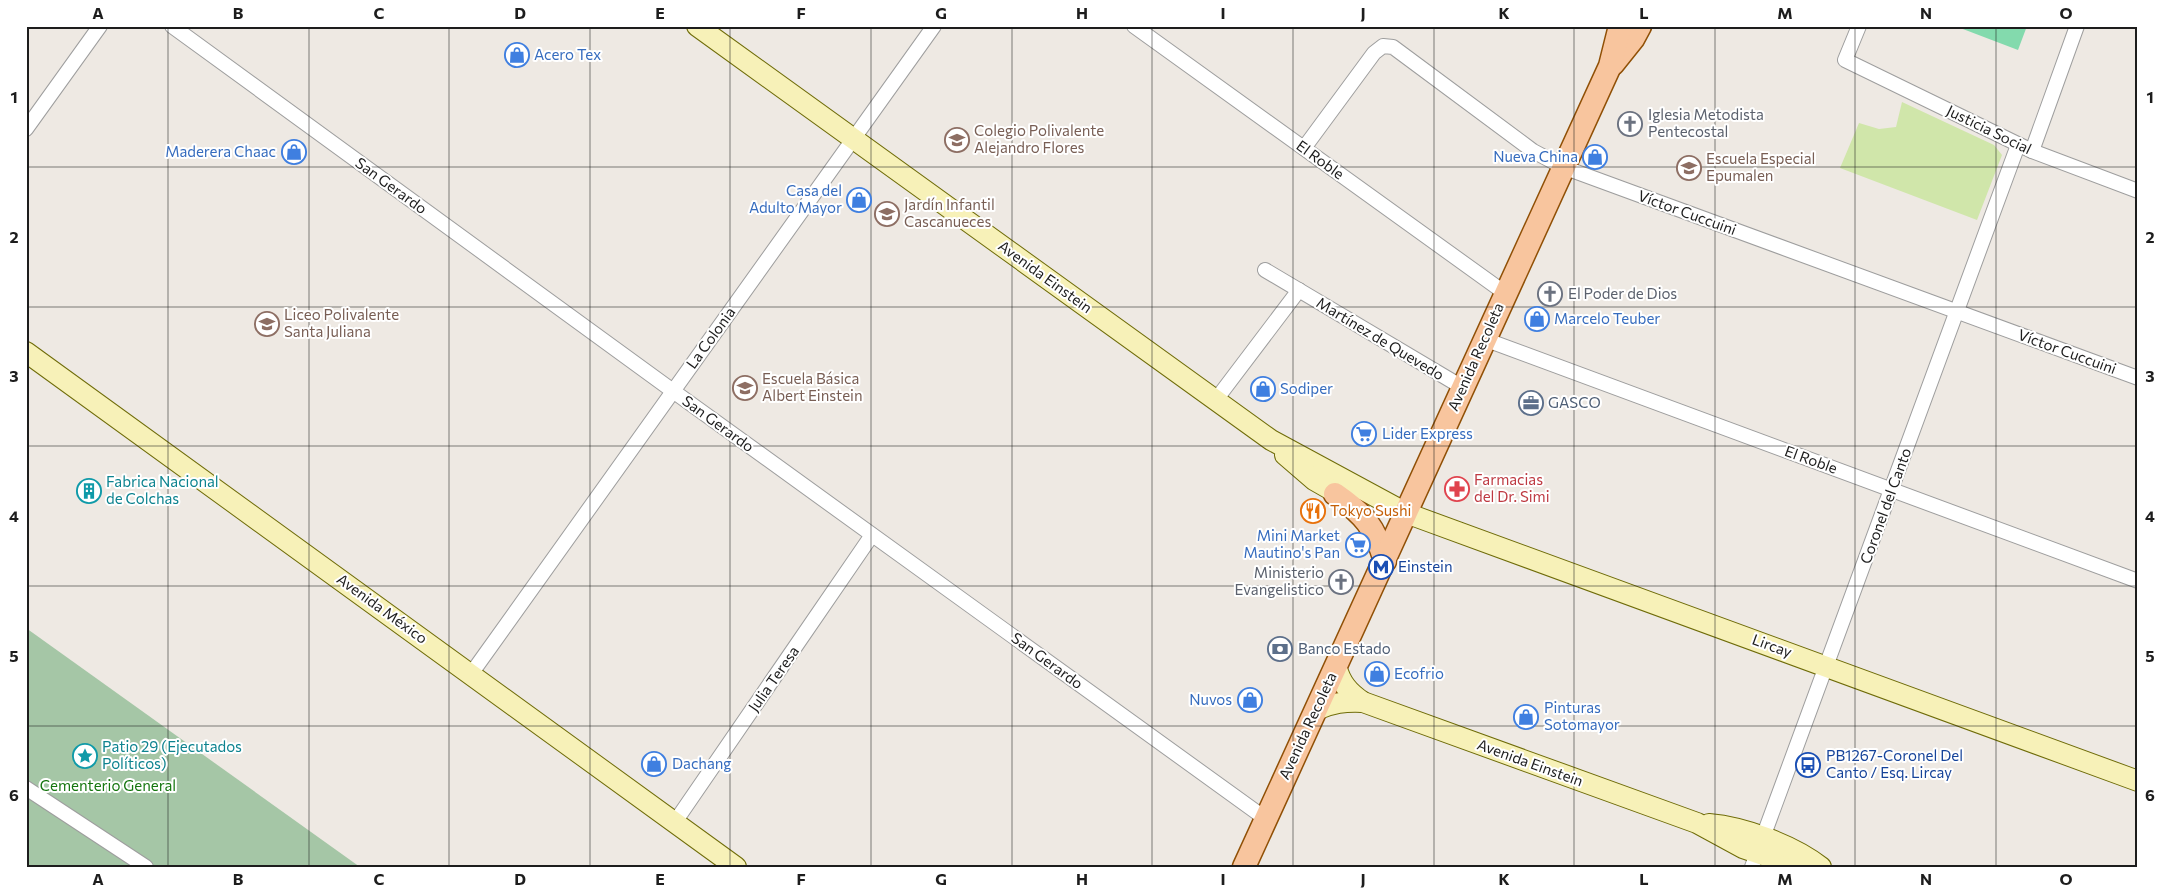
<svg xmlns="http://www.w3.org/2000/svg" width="2164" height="893" font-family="Commissioner,sans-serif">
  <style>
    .grass { fill: #d0e6aa }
    .cemetery { fill: #a5c6a6 }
    .pitch { fill: #83daad }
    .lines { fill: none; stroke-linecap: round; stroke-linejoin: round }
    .street-casing { stroke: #9e9e9e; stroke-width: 16 }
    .secondary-casing { stroke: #6f6c09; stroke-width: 22 }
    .primary-casing { stroke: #905006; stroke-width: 25 }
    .street { stroke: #fff; stroke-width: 14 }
    .secondary { stroke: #f7f1b8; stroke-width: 20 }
    .primary { stroke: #f8c59e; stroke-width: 22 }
    .grid { fill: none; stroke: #1d1d1d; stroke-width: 1; stroke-opacity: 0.55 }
    .labels { text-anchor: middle; stroke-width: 4; stroke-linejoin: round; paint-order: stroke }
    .shop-label { font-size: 15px; fill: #366cbe; stroke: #fff; text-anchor: start }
    .worship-label { font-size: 15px; fill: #5b616d; stroke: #fff; text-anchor: start }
    .street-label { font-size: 15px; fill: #1d1d1d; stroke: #fff }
    .education-label { font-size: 15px; fill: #785e54; stroke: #fff; text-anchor: start }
    .service-label { font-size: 15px; fill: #4e5e75; stroke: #fff; text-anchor: start }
    .health-label { font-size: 15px; fill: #be3a42; stroke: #fff; text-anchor: start }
    .culture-label { font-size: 15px; fill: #0d838f; stroke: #fff; text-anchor: start }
    .food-label { font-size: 15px; fill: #c56008; stroke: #fff; text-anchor: start }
    .transit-label { font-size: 15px; fill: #164399; stroke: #fff; text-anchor: start }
    .park-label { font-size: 15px; fill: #15760f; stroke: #fff }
    .neatline { fill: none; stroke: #1d1d1d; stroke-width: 2 }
    .grid-label { font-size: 16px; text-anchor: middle; font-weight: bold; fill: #1d1d1d }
  </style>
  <rect width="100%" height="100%" fill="#eee9e3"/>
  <path class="grass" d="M 1902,102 L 1994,145 L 2002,155 L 1977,220 L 1840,168 L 1859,123 L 1879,129 L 1896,127 Z"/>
  <path class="cemetery" d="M 26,628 L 360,867 L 26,867 Z"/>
  <path class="pitch" d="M 1955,26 L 2027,26 L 2018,50 Z"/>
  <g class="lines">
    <defs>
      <g id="street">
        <path d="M 172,26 L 673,391 L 1266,819"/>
        <path d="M 1134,26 L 1505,293"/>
        <path d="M 1859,26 L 1845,60 L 2032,151 L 2138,191"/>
        <path d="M 26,129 L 100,26"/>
        <path d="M 1304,148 L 1374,53 L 1383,46 L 1393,47 L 1533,151 L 1563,167 L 2138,378"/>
        <path d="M 2032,151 L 2077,26"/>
        <path d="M 1265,270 L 1462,387"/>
        <path d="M 1484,339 L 2138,581"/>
        <path d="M 1215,401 L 1299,290"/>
        <path d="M 471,674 L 934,26"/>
        <path d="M 26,788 L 146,867"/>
        <path d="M 675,822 L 872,535"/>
        <path d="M 1752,867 L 2018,145"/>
      </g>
      <g id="secondary">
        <path d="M 697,26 L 1271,440 L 1406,513 L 2138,781"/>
        <path d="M 26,352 L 736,867"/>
        <path d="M 1285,455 L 1314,480 L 1349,500"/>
        <path d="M 1336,666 C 1341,683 1348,692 1363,702 L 1697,823 L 1743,848 L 1798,867"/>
        <path d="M 1316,710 C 1332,703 1345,701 1363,702"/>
        <path d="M 1709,824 C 1744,827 1793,845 1821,867"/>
      </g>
      <g id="primary">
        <path d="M 1613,64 L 1633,39 L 1640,26"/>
        <path d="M 1335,494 C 1364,514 1375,527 1385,561"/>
        <path d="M 1244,867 L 1610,66 L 1620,26"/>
      </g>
    </defs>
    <use href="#street" class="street-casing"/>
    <use href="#secondary" class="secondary-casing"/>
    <use href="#primary" class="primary-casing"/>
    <use href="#street" class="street"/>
    <use href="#secondary" class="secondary"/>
    <use href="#primary" class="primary"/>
  </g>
  <path class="grid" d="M 168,26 L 168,867M 309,26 L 309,867M 449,26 L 449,867M 590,26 L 590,867M 730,26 L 730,867M 871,26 L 871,867M 1012,26 L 1012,867M 1152,26 L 1152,867M 1293,26 L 1293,867M 1434,26 L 1434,867M 1574,26 L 1574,867M 1715,26 L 1715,867M 1855,26 L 1855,867M 1996,26 L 1996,867M 26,167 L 2138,167M 26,307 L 2138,307M 26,446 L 2138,446M 26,586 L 2138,586M 26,726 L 2138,726"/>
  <defs>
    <symbol id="shop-ring" viewBox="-11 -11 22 22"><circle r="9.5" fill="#fff" stroke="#3f7fe0" stroke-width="1.5"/><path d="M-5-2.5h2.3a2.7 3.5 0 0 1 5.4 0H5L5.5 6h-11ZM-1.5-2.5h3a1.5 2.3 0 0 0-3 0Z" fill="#3f7fe0"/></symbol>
    <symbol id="church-ring" viewBox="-11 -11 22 22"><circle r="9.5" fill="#fff" stroke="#6b7280" stroke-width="1.5"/><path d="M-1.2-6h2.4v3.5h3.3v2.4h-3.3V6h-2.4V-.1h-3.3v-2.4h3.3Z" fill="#6b7280"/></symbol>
    <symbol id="school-ring" viewBox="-11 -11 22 22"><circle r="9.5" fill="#fff" stroke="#8d6e63" stroke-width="1.5"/><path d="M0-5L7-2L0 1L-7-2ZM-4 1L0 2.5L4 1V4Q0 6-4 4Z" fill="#8d6e63"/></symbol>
    <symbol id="office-ring" viewBox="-11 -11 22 22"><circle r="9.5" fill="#fff" stroke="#5c6f8a" stroke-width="1.5"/><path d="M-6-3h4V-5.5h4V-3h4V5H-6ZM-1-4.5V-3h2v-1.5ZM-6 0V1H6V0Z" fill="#5c6f8a"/></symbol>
    <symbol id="supermarket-ring" viewBox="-11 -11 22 22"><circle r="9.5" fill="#fff" stroke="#3f7fe0" stroke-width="1.5"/><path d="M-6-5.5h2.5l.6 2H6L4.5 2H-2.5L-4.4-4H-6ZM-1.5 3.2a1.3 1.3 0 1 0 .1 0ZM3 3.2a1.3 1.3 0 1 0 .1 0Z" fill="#3f7fe0"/></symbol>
    <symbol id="pharmacy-ring" viewBox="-11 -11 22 22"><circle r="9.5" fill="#fff" stroke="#e0444e" stroke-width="1.5"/><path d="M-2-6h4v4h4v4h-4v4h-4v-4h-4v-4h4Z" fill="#e0444e"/></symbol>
    <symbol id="building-ring" viewBox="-11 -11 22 22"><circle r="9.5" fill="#fff" stroke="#0f9aa8" stroke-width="1.5"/><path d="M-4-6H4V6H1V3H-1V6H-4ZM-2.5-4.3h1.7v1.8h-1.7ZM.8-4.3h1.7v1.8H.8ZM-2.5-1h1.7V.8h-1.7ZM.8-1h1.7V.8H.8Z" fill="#0f9aa8"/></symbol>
    <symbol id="restaurant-ring" viewBox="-11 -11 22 22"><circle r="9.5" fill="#fff" stroke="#e8710a" stroke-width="1.5"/><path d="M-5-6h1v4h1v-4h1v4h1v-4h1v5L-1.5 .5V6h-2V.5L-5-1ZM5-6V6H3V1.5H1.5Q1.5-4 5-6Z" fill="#e8710a"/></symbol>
    <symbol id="metro-ring" viewBox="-11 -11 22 22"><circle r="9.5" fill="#fff" stroke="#1a4fb4" stroke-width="1.5"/><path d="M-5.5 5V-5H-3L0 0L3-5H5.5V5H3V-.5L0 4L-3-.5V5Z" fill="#1a4fb4"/></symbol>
    <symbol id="bank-ring" viewBox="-11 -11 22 22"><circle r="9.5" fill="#fff" stroke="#5c6f8a" stroke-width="1.5"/><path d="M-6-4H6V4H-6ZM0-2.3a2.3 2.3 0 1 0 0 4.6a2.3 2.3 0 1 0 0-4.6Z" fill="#5c6f8a"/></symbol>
    <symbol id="sight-ring" viewBox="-11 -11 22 22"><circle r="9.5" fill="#fff" stroke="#0f9aa8" stroke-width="1.5"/><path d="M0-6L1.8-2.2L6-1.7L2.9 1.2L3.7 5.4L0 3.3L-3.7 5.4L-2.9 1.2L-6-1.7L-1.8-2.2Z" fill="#0f9aa8"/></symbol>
    <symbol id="bus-ring" viewBox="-11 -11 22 22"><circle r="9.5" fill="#fff" stroke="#1a4fb4" stroke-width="1.5"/><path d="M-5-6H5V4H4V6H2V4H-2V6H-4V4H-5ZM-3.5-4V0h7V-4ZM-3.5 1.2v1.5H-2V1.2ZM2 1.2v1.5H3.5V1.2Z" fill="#1a4fb4"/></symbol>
  </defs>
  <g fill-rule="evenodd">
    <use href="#shop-ring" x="503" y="41" width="28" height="28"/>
    <use href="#church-ring" x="1616" y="110" width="28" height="28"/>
    <use href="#school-ring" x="943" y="126" width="28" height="28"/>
    <use href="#shop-ring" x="280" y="138" width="28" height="28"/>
    <use href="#shop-ring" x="1581" y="143" width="28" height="28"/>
    <use href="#school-ring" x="1675" y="154" width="28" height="28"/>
    <use href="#shop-ring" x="845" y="186" width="28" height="28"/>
    <use href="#school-ring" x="873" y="200" width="28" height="28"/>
    <use href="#church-ring" x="1536" y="280" width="28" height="28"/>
    <use href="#shop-ring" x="1523" y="305" width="28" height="28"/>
    <use href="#school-ring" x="253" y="310" width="28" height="28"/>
    <use href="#school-ring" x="731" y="374" width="28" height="28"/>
    <use href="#shop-ring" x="1249" y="375" width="28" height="28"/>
    <use href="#office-ring" x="1517" y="389" width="28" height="28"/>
    <use href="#supermarket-ring" x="1350" y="420" width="28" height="28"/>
    <use href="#pharmacy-ring" x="1443" y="475" width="28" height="28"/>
    <use href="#building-ring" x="75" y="477" width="28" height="28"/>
    <use href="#restaurant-ring" x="1299" y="497" width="28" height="28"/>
    <use href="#supermarket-ring" x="1344" y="531" width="28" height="28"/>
    <use href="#metro-ring" x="1367" y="553" width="28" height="28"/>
    <use href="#church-ring" x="1327" y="568" width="28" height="28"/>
    <use href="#bank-ring" x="1266" y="635" width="28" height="28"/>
    <use href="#shop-ring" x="1363" y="660" width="28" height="28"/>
    <use href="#shop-ring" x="1236" y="686" width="28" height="28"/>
    <use href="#shop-ring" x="1512" y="703" width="28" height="28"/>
    <use href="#sight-ring" x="71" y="742" width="28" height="28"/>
    <use href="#shop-ring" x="640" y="750" width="28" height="28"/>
    <use href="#bus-ring" x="1794" y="751" width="28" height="28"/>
  </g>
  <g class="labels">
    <g class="shop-label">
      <text x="534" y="60">Acero Tex</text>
      <text x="276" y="157" text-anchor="end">Maderera Chaac</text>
      <text x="1578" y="162" text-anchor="end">Nueva China</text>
      <text x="842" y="196" text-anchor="end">Casa del<tspan x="842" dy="17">Adulto Mayor</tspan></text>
      <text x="1554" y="324">Marcelo Teuber</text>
      <text x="1280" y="394">Sodiper</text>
      <text x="1382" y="439">Lider Express</text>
      <text x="1340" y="541" text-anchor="end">Mini Market<tspan x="1340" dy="17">Mautino's Pan</tspan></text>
      <text x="1394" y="679">Ecofrio</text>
      <text x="1232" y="705" text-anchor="end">Nuvos</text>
      <text x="1544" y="713">Pinturas<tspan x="1544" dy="17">Sotomayor</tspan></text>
      <text x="672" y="769">Dachang</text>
    </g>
    <g class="worship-label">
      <text x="1648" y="120">Iglesia Metodista<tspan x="1648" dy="17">Pentecostal</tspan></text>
      <text x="1568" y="299">El Poder de Dios</text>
      <text x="1324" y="578" text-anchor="end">Ministerio<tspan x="1324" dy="17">Evangelistico</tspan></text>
    </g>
    <g class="street-label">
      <text transform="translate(1989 130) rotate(26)" y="5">Justicia Social</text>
      <text transform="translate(1320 160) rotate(36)" y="5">El Roble</text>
      <text transform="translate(391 186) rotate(36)" y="5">San Gerardo</text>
      <text transform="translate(1687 213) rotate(20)" y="5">Víctor Cuccuini</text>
      <text transform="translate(1045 277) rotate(36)" y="5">Avenida Einstein</text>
      <text transform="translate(711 338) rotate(-54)" y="5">La Colonia</text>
      <text transform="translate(1380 339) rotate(31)" y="5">Martínez de Quevedo</text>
      <text transform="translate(2067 352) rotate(20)" y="5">Víctor Cuccuini</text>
      <text transform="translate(1476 357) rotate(-66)" y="5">Avenida Recoleta</text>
      <text transform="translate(718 424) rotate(36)" y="5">San Gerardo</text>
      <text transform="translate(1811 460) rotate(20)" y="5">El Roble</text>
      <text transform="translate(1886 506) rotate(-70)" y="5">Coronel del Canto</text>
      <text transform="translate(382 609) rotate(36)" y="5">Avenida México</text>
      <text transform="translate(1772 646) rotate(20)" y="5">Lircay</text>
      <text transform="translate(1047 661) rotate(36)" y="5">San Gerardo</text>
      <text transform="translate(774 679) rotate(-55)" y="5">Julia Teresa</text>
      <text transform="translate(1308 726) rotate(-65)" y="5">Avenida Recoleta</text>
      <text transform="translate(1530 763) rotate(20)" y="5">Avenida Einstein</text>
    </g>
    <g class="education-label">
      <text x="974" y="136">Colegio Polivalente<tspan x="974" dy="17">Alejandro Flores</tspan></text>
      <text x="1706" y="164">Escuela Especial<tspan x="1706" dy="17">Epumalen</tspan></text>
      <text x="904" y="210">Jardín Infantil<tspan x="904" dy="17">Cascanueces</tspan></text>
      <text x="284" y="320">Liceo Polivalente<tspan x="284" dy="17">Santa Juliana</tspan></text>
      <text x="762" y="384">Escuela Básica<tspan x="762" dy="17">Albert Einstein</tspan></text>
    </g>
    <g class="service-label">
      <text x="1548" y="408">GASCO</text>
      <text x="1298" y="654">Banco Estado</text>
    </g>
    <g class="health-label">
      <text x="1474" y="485">Farmacias<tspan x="1474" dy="17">del Dr. Simi</tspan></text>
    </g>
    <g class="culture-label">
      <text x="106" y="487">Fabrica Nacional<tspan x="106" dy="17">de Colchas</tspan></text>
      <text x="102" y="752">Patio 29 (Ejecutados<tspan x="102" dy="17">Políticos)</tspan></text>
    </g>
    <g class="food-label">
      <text x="1330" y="516">Tokyo Sushi</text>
    </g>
    <g class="transit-label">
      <text x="1398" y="572">Einstein</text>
      <text x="1826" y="761">PB1267-Coronel Del<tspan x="1826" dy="17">Canto / Esq. Lircay</tspan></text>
    </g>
    <g class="park-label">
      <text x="108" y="791">Cementerio General</text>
    </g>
  </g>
  <rect width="2164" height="893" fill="none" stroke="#ffffff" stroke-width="55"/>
  <rect x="28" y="28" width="2108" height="838" class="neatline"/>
  <g class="grid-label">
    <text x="98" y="19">A</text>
    <text x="238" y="19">B</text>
    <text x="379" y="19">C</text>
    <text x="520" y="19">D</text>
    <text x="660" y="19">E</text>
    <text x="801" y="19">F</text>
    <text x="941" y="19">G</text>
    <text x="1082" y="19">H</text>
    <text x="1223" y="19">I</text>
    <text x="1363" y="19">J</text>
    <text x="1504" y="19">K</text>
    <text x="1644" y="19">L</text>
    <text x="1785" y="19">M</text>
    <text x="1926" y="19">N</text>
    <text x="2066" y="19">O</text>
    <text x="14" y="103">1</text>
    <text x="2150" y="103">1</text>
    <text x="14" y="243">2</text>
    <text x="2150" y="243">2</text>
    <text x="14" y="382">3</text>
    <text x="2150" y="382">3</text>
    <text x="14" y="522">4</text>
    <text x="2150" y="522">4</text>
    <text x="14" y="662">5</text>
    <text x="2150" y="662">5</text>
    <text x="14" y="801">6</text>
    <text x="2150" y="801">6</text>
    <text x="98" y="885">A</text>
    <text x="238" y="885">B</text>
    <text x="379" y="885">C</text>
    <text x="520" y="885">D</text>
    <text x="660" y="885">E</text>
    <text x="801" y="885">F</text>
    <text x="941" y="885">G</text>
    <text x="1082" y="885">H</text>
    <text x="1223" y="885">I</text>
    <text x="1363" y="885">J</text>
    <text x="1504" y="885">K</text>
    <text x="1644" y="885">L</text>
    <text x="1785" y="885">M</text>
    <text x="1926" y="885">N</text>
    <text x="2066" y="885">O</text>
  </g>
</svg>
